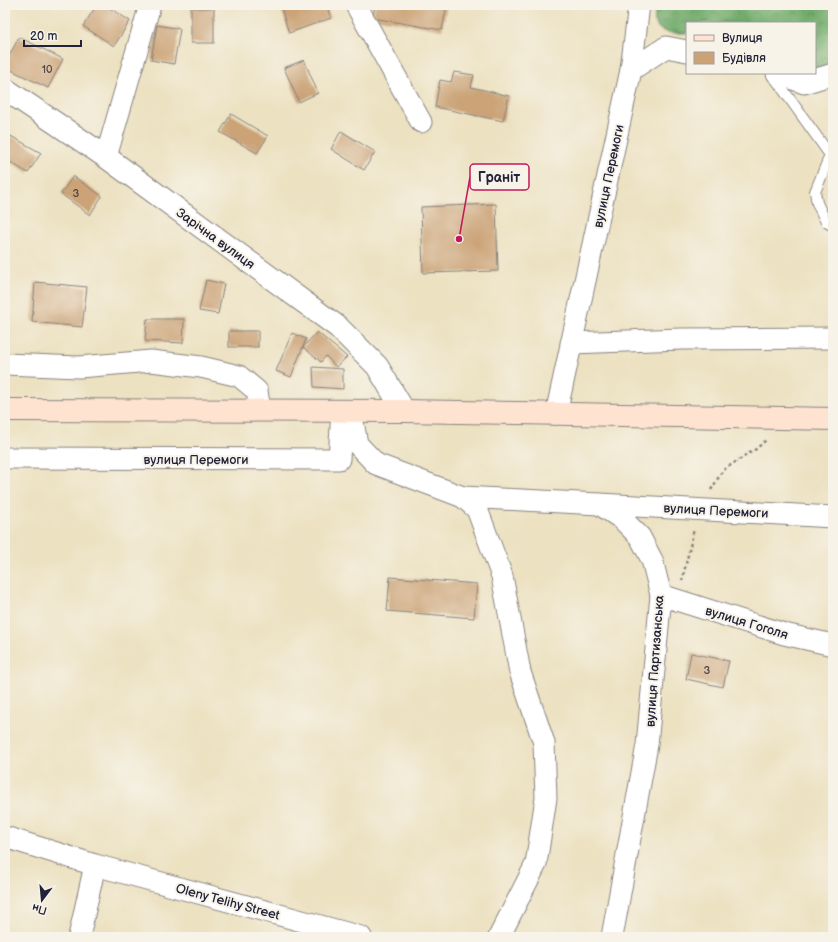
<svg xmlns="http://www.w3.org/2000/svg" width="838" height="942" font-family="'Balsamiq Sans',sans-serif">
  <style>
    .forest { fill: url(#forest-crowns); stroke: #4a6754 }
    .building { fill: #cba377 }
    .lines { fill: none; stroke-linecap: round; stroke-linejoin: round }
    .service-casing { stroke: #87827e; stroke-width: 12 }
    .minor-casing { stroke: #87827e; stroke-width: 23 }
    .tertiary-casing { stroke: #87827e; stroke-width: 24 }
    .secondary-casing { stroke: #87827e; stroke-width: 24 }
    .path { stroke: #87827e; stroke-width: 2.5; stroke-dasharray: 3 3; stroke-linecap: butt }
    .service { stroke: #fff; stroke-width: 10 }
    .minor { stroke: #fff; stroke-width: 21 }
    .tertiary { stroke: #fff; stroke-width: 22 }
    .secondary { stroke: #fee3d1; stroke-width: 22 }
    .labels { text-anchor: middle; stroke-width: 4; stroke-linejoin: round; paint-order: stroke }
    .number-label { font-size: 11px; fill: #4c424a }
    .street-label { font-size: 13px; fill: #22223b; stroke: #f7f3e8 }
    .leader { fill: none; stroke: #c2185b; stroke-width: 1.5 }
    .callout-dot { fill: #c2185b; stroke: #f7f3e8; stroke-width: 1.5 }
    .callout { fill: #f7f3e8; stroke: #c2185b; stroke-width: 1.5 }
    .callout-label { font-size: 14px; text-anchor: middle; font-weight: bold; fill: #22223b }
  </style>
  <defs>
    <pattern id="forest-crowns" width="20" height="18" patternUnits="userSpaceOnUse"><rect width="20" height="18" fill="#72ac6c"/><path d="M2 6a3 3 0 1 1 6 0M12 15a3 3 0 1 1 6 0" fill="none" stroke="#5d8c5a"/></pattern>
  </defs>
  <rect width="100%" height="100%" fill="#f7f3e8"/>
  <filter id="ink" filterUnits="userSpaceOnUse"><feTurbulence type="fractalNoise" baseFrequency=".025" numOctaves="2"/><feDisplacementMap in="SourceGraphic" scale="8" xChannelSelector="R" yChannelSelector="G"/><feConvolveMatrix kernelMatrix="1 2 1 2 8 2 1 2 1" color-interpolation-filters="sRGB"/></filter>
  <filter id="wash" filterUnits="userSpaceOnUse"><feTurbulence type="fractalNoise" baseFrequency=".012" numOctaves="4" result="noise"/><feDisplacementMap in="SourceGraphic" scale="16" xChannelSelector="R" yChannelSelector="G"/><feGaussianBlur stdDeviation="0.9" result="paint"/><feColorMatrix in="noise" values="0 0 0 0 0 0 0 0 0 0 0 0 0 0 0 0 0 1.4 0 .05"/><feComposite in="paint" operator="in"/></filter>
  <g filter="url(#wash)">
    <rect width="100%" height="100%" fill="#ece1c1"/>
    <path class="forest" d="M 654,5 L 833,5 L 833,65 L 815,70 L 815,23 L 687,23 L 687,33 C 676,33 659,35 655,22 C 654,17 655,10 654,5 Z"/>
    <g id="blocks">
      <g class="building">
        <path d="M 97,5 L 105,5 L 130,21 L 114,46 L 83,26 Z"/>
        <path d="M 280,5 L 326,5 L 331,18 L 289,33 Z"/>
        <path d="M 375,5 L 447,5 L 442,30 L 373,18 Z"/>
        <rect x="191" y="8" width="23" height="35"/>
        <path d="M 157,25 L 180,29 L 174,64 L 151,60 Z"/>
        <path d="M 19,37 L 63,59 L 48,88 L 5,67 L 5,64 Z"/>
        <path d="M 304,60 L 318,93 L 299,102 L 284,68 Z"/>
        <path d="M 454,72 L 474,75 L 471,87 L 509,96 L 503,121 L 435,107 L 440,80 L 451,82 Z"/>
        <path d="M 231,114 L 268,136 L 257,153 L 220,132 Z"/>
        <path d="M 341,131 L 375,152 L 364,170 L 331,149 Z"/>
        <path d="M 9,135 L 41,153 L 28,173 L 5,159 L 5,141 Z"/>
        <path d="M 73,176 L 102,196 L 90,215 L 61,194 Z"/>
        <path d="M 496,204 L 498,271 L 423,273 L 421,207 Z"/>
        <path d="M 206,280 L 224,284 L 218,314 L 199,311 Z"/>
        <path d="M 35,282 L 87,287 L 82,327 L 32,322 Z"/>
        <path d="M 147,319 L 184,319 L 183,343 L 145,341 Z"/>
        <rect x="229" y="331" width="29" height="16"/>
        <path d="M 317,332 L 347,357 L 336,367 L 326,356 L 321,362 L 303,347 Z"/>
        <path d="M 292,333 L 306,339 L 291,377 L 276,371 Z"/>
        <path d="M 313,367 L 343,369 L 343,389 L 314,387 Z"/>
        <path d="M 390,577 L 477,584 L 474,618 L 387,611 Z"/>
        <path d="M 691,653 L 729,661 L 723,687 L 686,679 Z"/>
      </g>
    </g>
  </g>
  <g filter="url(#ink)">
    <use href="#blocks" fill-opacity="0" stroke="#87827e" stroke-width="1"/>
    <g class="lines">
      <defs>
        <path id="service" d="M 772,74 L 830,155 L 815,192 L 817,203 L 826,222 L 833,226"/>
        <g id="minor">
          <path d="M 356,5 L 421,122"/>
          <path d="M 631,70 L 666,47 L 687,51"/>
          <path d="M 777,73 L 804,83 L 833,74"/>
          <path d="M 106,157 L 150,5"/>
          <path d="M 571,343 L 681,339 L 833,338"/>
          <path d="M 5,364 L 79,367 L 151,361 L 201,367 L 239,376 L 257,391 L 260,410"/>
          <path d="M 351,411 L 357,444 L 376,464 L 463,497 L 599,504 L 622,519 L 640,537 L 652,560 L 661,595 L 647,745 L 612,937"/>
          <path d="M 556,414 L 631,70 L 639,5"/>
          <path d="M 5,458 L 339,459 L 342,411"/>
          <path d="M 463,497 L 477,509 L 502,576 L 520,672 L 544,743 L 546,798 L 536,864 L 499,937"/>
          <path d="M 600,504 L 833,517"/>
          <path d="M 661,595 L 784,634 L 833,645"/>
          <path d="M 5,837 L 95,865 L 361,937"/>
          <path d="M 79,937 L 95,865"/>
        </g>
        <path id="tertiary" d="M 5,89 L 106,157 L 338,327 L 377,366 L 404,411"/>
        <path id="secondary" d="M 5,410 L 404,411 L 833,419"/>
      </defs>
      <use href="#service" class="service-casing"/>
      <use href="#minor" class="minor-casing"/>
      <use href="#tertiary" class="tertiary-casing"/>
      <use href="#secondary" class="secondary-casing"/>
      <g class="path">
        <path d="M 711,490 L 723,470 L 756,449 L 767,439"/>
        <path d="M 682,581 L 694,529"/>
      </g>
      <use href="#service" class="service"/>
      <use href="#minor" class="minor"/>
      <use href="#tertiary" class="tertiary"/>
      <use href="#secondary" class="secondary"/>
    </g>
  </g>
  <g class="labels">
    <g class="number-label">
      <text x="47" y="73">10</text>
      <text x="76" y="197">3</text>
      <text x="707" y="674">3</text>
    </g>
    <g class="street-label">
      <text transform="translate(608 176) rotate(-78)" y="5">вулиця Перемоги</text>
      <text transform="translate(216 238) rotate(36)" y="5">Зарічна вулиця</text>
      <text x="196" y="464">вулиця Перемоги</text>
      <text transform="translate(716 510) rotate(3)" y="5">вулиця Перемоги</text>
      <text transform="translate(747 622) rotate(17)" y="5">вулиця Гоголя</text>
      <text transform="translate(654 661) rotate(-86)" y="5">вулиця Партизанська</text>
      <text transform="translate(228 901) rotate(15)" y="5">Oleny Telihy Street</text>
    </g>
  </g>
  <path class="leader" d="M459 239L470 177"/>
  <circle class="callout-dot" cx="459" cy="239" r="4"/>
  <rect class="callout" x="470" y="164" width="59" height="26" rx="4"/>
  <g class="callout-label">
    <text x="499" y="182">Граніт</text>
  </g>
  <rect width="838" height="942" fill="none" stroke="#f7f3e8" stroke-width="20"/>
  <rect x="686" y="22" width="130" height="52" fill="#f7f3e8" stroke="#a29fa3"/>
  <rect x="694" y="35" width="20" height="6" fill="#fee3d1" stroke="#a29fa3"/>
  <text x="722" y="42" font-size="12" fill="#22223b">Вулиця</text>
  <rect x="694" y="52" width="20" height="12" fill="#cba377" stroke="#a29fa3"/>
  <text x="722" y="62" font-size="12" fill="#22223b">Будівля</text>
  <g transform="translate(42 900) rotate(196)" stroke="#f7f3e8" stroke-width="3" paint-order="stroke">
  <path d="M0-3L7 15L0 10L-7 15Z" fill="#22223b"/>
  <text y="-6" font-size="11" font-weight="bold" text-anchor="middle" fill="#22223b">Пн</text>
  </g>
  <path d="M24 40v6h57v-6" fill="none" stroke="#22223b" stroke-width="2"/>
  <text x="30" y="40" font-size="12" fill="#22223b" stroke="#f7f3e8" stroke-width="3" paint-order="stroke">20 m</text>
</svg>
